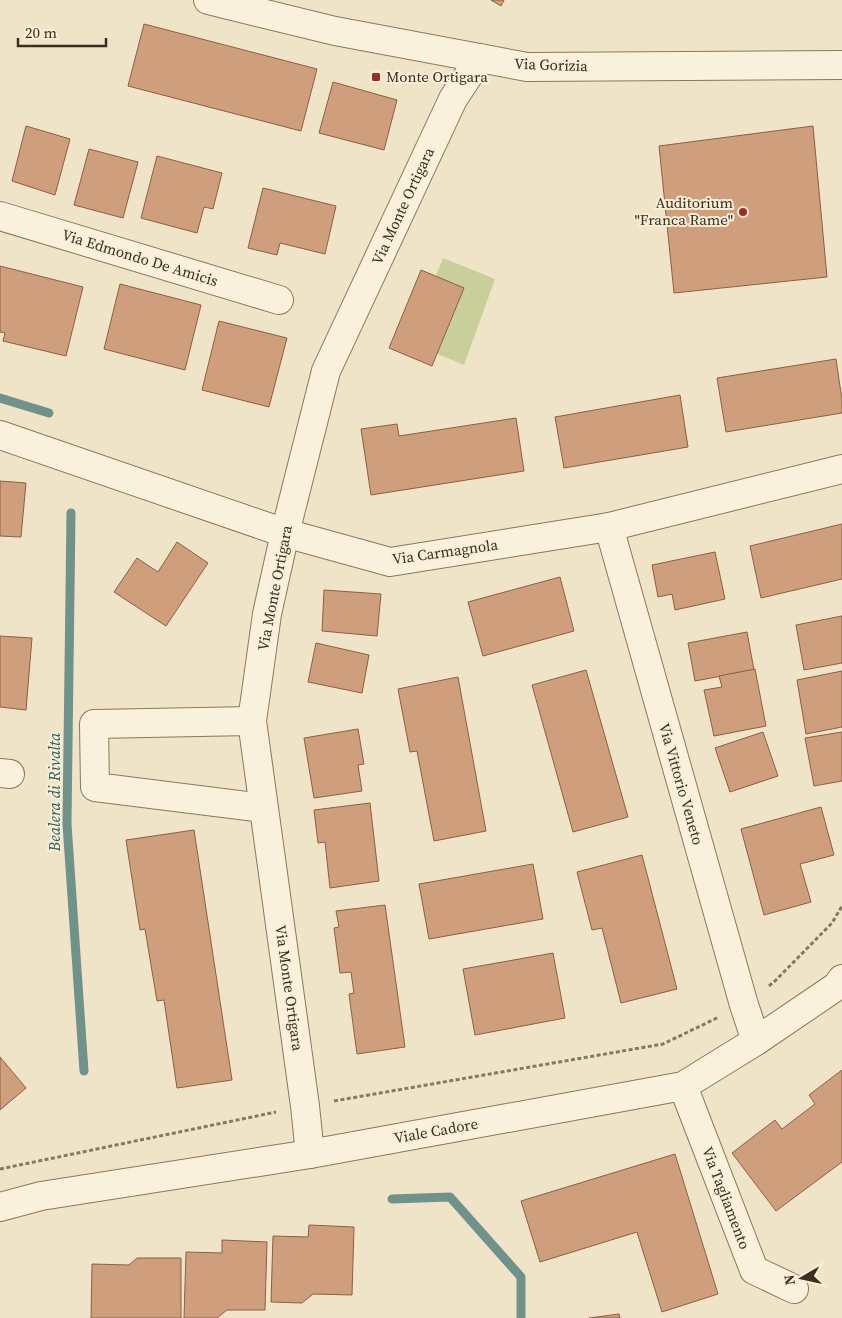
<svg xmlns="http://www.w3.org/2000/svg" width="842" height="1318" font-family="'Source Serif 4',serif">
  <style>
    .green { fill: #c9cf9b }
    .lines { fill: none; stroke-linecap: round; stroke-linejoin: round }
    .stream { stroke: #6f938a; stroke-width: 9 }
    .building { fill: #cf9f7d; stroke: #8d5f41 }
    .minor-casing { stroke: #8d765c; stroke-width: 30 }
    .path { stroke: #8d765c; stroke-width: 3; stroke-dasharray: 4 2.5; stroke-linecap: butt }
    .minor { stroke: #faf1dc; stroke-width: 28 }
    .poi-dot { fill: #9e2a2b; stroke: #f7eed8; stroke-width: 2 }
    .labels { text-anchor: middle; stroke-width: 4; stroke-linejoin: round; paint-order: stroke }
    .street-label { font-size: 15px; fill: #3d2e20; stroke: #f7eed8 }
    .poi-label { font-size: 15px; fill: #3d2e20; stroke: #f7eed8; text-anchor: start }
    .water-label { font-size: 16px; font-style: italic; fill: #2f5d5a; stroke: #f7eed8 }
  </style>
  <rect width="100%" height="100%" fill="#f0e4c8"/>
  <path class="green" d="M 443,258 L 495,279 L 464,365 L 409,342 Z"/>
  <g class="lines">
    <g class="stream">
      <path d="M 0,398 L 49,413"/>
      <path d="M 71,513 L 67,824 L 84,1071"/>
      <path d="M 392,1199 L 450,1197 L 521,1277 L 521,1318"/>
    </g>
  </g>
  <g class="building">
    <path d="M 491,0 L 504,0 L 501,6 Z"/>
    <path d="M 144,24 L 317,69 L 301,131 L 128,86 Z"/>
    <path d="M 333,82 L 397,100 L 384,150 L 319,133 Z"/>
    <path d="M 26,126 L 70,139 L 55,195 L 12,181 Z"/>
    <path d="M 813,126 L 827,277 L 674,293 L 659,146 Z"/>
    <path d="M 89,149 L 138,162 L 123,218 L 74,205 Z"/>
    <path d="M 157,156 L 222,173 L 213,209 L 204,207 L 197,233 L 141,218 Z"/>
    <path d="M 263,188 L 336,206 L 325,254 L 280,243 L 277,255 L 248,248 Z"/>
    <path d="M 0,266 L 83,287 L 66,356 L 3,341 L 5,333 L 0,332 Z"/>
    <path d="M 421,270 L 464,288 L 432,366 L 389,348 Z"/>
    <path d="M 120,284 L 201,305 L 185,370 L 104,349 Z"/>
    <path d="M 219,321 L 287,338 L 269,407 L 202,390 Z"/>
    <path d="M 836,359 L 842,400 L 842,413 L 726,432 L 717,378 Z"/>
    <path d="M 680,395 L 688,447 L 564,468 L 555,417 Z"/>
    <path d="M 516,418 L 524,471 L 371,495 L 361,429 L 397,424 L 399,436 Z"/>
    <path d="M 0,481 L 26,483 L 21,537 L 0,536 Z"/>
    <path d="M 842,524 L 842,579 L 761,598 L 750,546 Z"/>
    <path d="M 177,542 L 208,563 L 166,626 L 114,592 L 137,558 L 158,572 Z"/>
    <path d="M 715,552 L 725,599 L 675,610 L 672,594 L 658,597 L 652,565 Z"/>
    <path d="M 560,577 L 574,631 L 483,656 L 468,602 Z"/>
    <path d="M 324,590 L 381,594 L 377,636 L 322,631 Z"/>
    <path d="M 842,616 L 842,663 L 804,670 L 796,625 Z"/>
    <path d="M 747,632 L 754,670 L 695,681 L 688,643 Z"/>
    <path d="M 0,636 L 32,638 L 26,710 L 0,707 Z"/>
    <path d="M 316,643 L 369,655 L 362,693 L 308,682 Z"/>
    <path d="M 755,669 L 766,726 L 714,736 L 704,690 L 722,687 L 719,676 Z"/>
    <path d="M 586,670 L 628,817 L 573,832 L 532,685 Z"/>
    <path d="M 842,671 L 842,727 L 806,734 L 797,680 Z"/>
    <path d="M 458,677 L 486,831 L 434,841 L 417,751 L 410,752 L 398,689 Z"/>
    <path d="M 358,729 L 364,764 L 358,765 L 362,791 L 314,798 L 304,738 Z"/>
    <path d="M 763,732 L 778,776 L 730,792 L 715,748 Z"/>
    <path d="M 842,732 L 842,781 L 814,786 L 805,738 Z"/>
    <path d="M 370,803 L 379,881 L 330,888 L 325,842 L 318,843 L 314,810 Z"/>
    <path d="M 821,807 L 834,855 L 800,864 L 811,902 L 764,915 L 741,829 Z"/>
    <path d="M 194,830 L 232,1080 L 177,1088 L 164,1000 L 157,1001 L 145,929 L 140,930 L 126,840 Z"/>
    <path d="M 642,855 L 677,989 L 621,1003 L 602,928 L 592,930 L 577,872 Z"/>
    <path d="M 533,864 L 543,919 L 429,939 L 419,884 Z"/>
    <path d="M 385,905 L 405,1047 L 357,1054 L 349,994 L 354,993 L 351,972 L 340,973 L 334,928 L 339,927 L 336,911 Z"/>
    <path d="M 553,953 L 565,1018 L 475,1035 L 463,969 Z"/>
    <path d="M 0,1057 L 26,1088 L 0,1110 Z"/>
    <path d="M 842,1070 L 842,1162 L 776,1211 L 732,1153 L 775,1120 L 782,1129 L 815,1104 L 809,1095 Z"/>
    <path d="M 675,1154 L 718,1294 L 662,1312 L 637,1232 L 540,1262 L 521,1201 Z"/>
    <path d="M 309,1225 L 354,1227 L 352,1295 L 313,1294 L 302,1303 L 271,1302 L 273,1236 L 308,1237 Z"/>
    <path d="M 222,1240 L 267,1242 L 265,1310 L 227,1310 L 217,1318 L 184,1318 L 186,1252 L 222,1253 Z"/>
    <path d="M 137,1258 L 181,1258 L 181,1318 L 91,1318 L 92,1264 L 129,1265 Z"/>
    <path d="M 619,1314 L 620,1318 L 589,1318 Z"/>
  </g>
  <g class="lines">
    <defs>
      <g id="minor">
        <path d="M 208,0 L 335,31 L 527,67 L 842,65"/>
        <path d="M 0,216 L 279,300"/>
        <path d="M 0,435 L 285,533 L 390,562 L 609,527 L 842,469"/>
        <path d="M 609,527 L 744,1005 L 756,1041"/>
        <path d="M 252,721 L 94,724 L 95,787 L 263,808"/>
        <path d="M 0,773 L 10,774"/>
        <path d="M 683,1086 L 754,1270 L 794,1289"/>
        <path d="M 310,1154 L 305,1106 L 252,721 L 267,614 L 285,533 L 326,371 L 453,99 L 480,58"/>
        <path d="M 0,1207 L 41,1196 L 310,1154 L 683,1086 L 756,1041 L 837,986 L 842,979"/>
      </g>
    </defs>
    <use href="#minor" class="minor-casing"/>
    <g class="path">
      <path d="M 769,986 L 776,980 L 832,923 L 842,906"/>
      <path d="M 334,1101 L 663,1044 L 719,1017"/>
      <path d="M 0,1169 L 276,1112"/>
    </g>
    <use href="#minor" class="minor"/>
  </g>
  <g class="poi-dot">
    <rect x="371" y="72" width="10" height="10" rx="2.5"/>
    <circle cx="743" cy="212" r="5"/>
  </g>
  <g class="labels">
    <g class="street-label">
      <text transform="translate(551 65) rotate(2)" y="5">Via Gorizia</text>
      <text transform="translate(403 206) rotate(-65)" y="5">Via Monte Ortigara</text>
      <text transform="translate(140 258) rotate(17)" y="5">Via Edmondo De Amicis</text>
      <text transform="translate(445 552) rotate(-8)" y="5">Via Carmagnola</text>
      <text transform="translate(275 588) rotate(-79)" y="5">Via Monte Ortigara</text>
      <text transform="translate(681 784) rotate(74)" y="5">Via Vittorio Veneto</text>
      <text transform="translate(289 988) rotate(82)" y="5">Via Monte Ortigara</text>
      <text transform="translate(436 1131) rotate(-10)" y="5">Viale Cadore</text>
      <text transform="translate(726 1198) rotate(69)" y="5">Via Tagliamento</text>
    </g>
    <g class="poi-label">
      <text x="386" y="82">Monte Ortigara</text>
      <text x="733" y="208" text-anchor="end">Auditorium<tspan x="733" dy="17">"Franca Rame"</tspan></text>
    </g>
    <g class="water-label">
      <text transform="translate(54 792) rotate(-90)" y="6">Bealera di Rivalta</text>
    </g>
  </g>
  <g transform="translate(802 1278) rotate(261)" stroke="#f7eed8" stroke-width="4" paint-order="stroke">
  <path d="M0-4L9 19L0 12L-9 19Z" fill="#3d2e20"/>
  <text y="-8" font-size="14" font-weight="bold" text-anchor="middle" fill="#3d2e20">N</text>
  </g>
  <path d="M18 38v8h88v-8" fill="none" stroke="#3d2e20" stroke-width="2.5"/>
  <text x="25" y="38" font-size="15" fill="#3d2e20" stroke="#f7eed8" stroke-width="4" paint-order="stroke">20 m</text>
</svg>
